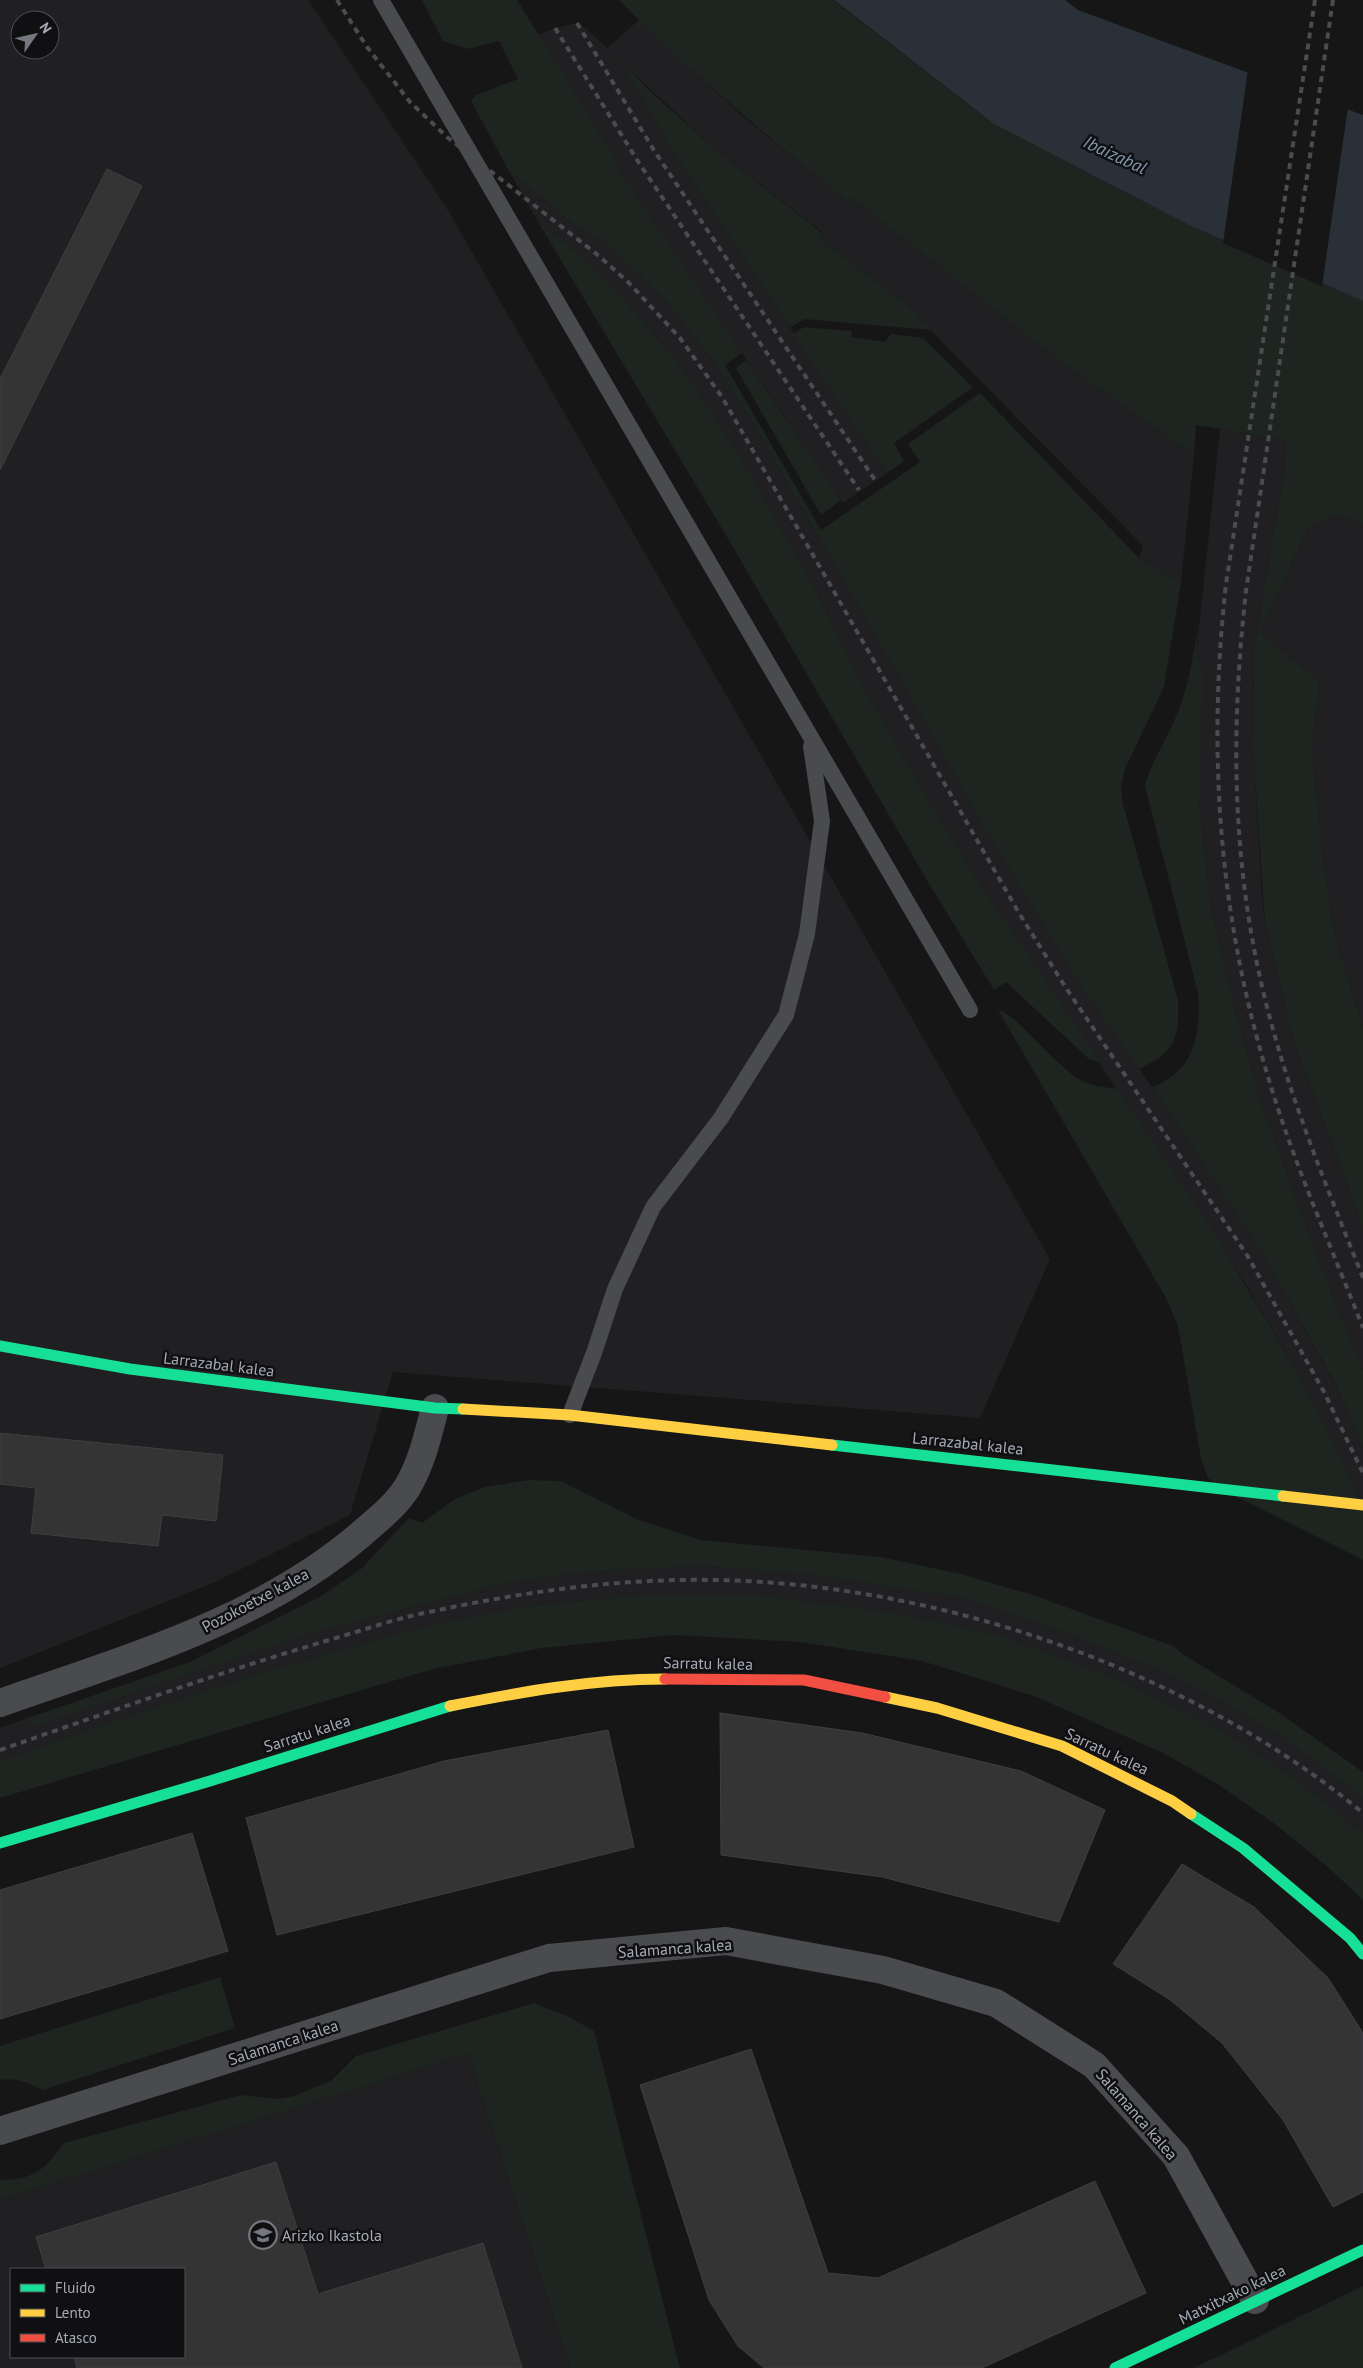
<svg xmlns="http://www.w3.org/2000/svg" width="1363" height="2368" font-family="'PT Sans',sans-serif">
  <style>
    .built { fill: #202022; fill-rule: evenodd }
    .green { fill: #1e241f }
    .water { fill: #293037 }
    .pier { fill: #161616 }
    .building { fill: #343435; stroke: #3e3f42 }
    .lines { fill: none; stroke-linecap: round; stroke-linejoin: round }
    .lane { stroke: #4a4b4f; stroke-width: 16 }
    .street { stroke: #4a4b4f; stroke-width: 28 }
    .fast { stroke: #16e098; stroke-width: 11 }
    .slow { stroke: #ffcf43; stroke-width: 11 }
    .jam { stroke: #f24e42; stroke-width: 11 }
    .rail { stroke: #4a4c4e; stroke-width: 4; stroke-dasharray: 6 5; stroke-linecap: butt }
    .slow-bridge { stroke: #ffcf43; stroke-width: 11 }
    .labels { text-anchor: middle; stroke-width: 5; stroke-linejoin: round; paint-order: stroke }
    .street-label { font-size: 16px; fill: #a7abb6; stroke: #101012 }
    .poi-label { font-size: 16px; fill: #a7abb6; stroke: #101012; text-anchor: start }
    .water-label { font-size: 18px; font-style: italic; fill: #7f98b0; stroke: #101012 }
  </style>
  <rect width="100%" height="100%" fill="#161616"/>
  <g class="built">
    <path d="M 0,0 L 308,0 L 449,212 L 1050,1259 L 980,1418 L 393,1372 L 350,1515 L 215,1582 L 0,1668 ZM 20,20 L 50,20 L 50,50 L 20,50 Z"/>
    <path d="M 639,20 L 740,114 L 847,201 L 851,198 L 1065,365 L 1194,455 L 1181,583 L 1139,558 L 1143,546 L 901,300 L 819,238 L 822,232 L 715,149 L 618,59 L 674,154 L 887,473 L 843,503 L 611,160 L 615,157 L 538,35 L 555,28 L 577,23 L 586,28 L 607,48 Z"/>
    <path d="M 509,171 L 592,239 L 598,236 L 668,303 L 716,365 L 751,420 L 918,710 L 982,825 L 1084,991 L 1152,1087 L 1261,1252 L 1333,1380 L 1363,1447 L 1363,1506 L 1334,1443 L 1294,1366 L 1245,1283 L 980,884 L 930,802 L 861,682 L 815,588 L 735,447 L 684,370 L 613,286 L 588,261 L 538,222 Z"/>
    <path d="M 1220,429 L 1286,440 L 1284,471 L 1254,649 L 1253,749 L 1262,894 L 1265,922 L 1293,1040 L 1363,1227 L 1363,1370 L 1308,1232 L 1259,1096 L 1236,1013 L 1212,913 L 1199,801 L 1196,656 Z"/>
    <path d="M 1337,514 L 1363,524 L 1363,1027 L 1335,936 L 1323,857 L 1312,749 L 1320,682 L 1260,632 L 1309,527 Z"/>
    <path d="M 699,1566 L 822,1576 L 966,1599 L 1052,1628 L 1173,1676 L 1277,1733 L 1363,1799 L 1363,1832 L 1292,1777 L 1107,1675 L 1003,1636 L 898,1613 L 755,1594 L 642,1594 L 528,1606 L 432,1624 L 265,1671 L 113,1721 L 0,1761 L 0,1728 L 25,1719 L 33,1726 L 319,1631 L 512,1582 L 591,1572 Z"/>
    <path d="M 468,2054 L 570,2368 L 0,2368 L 0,2200 ZM 11,2269 L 184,2269 L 184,2357 L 11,2357 Z"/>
  </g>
  <g class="green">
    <path d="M 422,0 L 517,0 L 615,157 L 612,160 L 742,353 L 725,365 L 821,530 L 920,462 L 908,444 L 980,393 L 1139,558 L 1181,583 L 1164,687 L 1125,769 L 1121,786 L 1123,804 L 1178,1000 C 1179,1020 1179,1045 1160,1057 C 1153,1062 1146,1065 1139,1069 L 1084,991 L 982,825 L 918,710 L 751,420 L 716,365 L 668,303 L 598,236 L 592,239 L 509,171 L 471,101 L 476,95 L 518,79 L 499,41 L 468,49 L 443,41 Z"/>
    <path d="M 619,0 L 833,0 L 994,124 L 1191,226 L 1363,301 L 1363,524 L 1337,514 L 1309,527 L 1260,632 L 1320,682 L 1312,749 L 1323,857 L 1335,936 L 1363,1027 L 1363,1227 L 1293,1040 L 1265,922 L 1253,749 L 1254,649 L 1284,471 L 1286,440 L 1196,425 L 1194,455 L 1065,365 L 851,198 L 847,201 C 768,137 691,73 619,0 Z"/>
    <path d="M 617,57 L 651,92 L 715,149 L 822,233 L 819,238 L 901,300 L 931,330 L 804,319 L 790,328 L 674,154 Z"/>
    <path d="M 538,222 L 588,261 L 613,286 L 684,370 L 735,447 L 815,588 L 861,682 L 930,802 L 980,884 L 1101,1063 L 1089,1059 L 1006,982 L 994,990 L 925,877 L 727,537 Z"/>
    <path d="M 804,327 L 852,331 L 851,337 L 885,342 L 891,334 L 923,338 L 973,387 L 894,443 L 904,461 L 887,473 L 793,334 Z"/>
    <path d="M 746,360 L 841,500 L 821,515 L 736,368 Z"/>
    <path d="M 1198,629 L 1196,656 L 1203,670 L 1199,801 L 1212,913 L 1236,1013 L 1259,1096 L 1308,1232 L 1363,1370 L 1363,1447 L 1333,1379 L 1261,1252 L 1152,1087 C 1195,1071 1201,1034 1198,993 L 1145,786 C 1151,762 1165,742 1175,719 C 1188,691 1192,659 1198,629 Z"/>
    <path d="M 998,1010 C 1017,1013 1060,1073 1087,1083 C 1096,1087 1108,1087 1117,1089 L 1209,1225 L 1294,1366 L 1334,1443 L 1363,1506 L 1363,1560 L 1221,1489 L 1208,1478 L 1201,1459 L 1178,1326 L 1166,1298 Z"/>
    <path d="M 528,1480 L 561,1481 L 639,1520 L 701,1540 L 881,1557 L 961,1574 L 1033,1595 L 1173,1646 L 1184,1655 L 1275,1710 L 1363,1772 L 1363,1799 L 1277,1733 L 1173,1676 L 1052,1628 L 966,1599 L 822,1576 L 699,1566 L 591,1572 L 512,1582 L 319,1631 L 32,1727 L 25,1719 L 190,1662 L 321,1596 L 361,1569 L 409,1518 L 422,1523 L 455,1499 L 485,1487 Z"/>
    <path d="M 642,1594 L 755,1594 L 898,1613 L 1003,1636 L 1107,1675 L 1210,1724 L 1292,1777 L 1363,1832 L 1363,1900 L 1329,1868 L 1275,1824 L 1219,1785 L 1163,1753 L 1034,1696 L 922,1661 L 800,1642 L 674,1635 L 542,1648 L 433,1669 L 0,1798 L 0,1761 L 113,1721 L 265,1671 L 432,1624 L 528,1606 Z"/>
    <path d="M 220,1977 L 235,2028 L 43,2090 C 29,2083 15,2077 0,2080 L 0,2046 Z"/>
    <path d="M 534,2003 L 567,2016 L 594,2031 L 680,2368 L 570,2368 L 468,2054 L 0,2200 L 0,2180 C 33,2180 46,2169 64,2143 L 241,2095 L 276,2099 L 295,2096 L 332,2080 L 356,2056 Z"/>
    <path d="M 1363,2286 L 1363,2368 L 1194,2368 Z"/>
  </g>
  <path class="water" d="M 834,0 L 1065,0 L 1078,10 L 1363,115 L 1363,301 L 1191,226 L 994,124 Z"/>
  <path class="pier" d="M 1248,70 L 1348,107 L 1322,286 L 1223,243 Z"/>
  <g class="building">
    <path d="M 107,169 L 142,186 L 0,470 L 0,379 Z"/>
    <path d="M 0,1433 L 223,1455 L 216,1521 L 162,1515 L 158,1546 L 31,1533 L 36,1488 L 0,1484 Z"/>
    <path d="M 720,1713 L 862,1733 L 1021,1771 L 1105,1810 L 1059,1922 L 882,1877 L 721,1855 Z"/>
    <path d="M 608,1730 L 634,1847 L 277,1935 L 246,1818 L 444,1761 Z"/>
    <path d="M 192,1833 L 228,1951 L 0,2019 L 0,1890 Z"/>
    <path d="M 1182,1864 L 1254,1907 L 1328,1978 L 1363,2033 L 1363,2192 L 1333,2207 L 1283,2120 L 1222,2043 L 1169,1999 L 1113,1964 Z"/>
    <path d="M 751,2049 L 828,2273 L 878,2278 L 1095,2181 L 1146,2293 L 982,2368 L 764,2368 L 738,2346 L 709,2300 L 640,2085 Z"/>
    <path d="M 276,2162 L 318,2294 L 483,2243 L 522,2368 L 77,2368 L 74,2357 L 184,2357 L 184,2269 L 46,2269 L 36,2237 Z"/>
  </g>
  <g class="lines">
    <g class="lane">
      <path d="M 381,0 L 970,1010"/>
      <path d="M 570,1415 L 594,1353 L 615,1289 L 653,1207 L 721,1118 L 786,1015 L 807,934 L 822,821 L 811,746"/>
    </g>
    <g class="street">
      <path d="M 0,1703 C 124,1659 258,1622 360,1535 C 377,1520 396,1506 408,1486 C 422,1462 428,1435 435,1408"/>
      <path d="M 0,2131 L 549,1958 L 726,1941 L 883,1970 L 996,2003 L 1094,2065 L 1176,2156 L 1255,2300"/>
    </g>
    <g class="fast">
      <path d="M 0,1346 L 130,1369 L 435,1408 L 463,1409"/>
      <path d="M 832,1445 L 1283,1496"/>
      <path d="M 1191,1814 L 1243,1848 L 1350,1938 L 1363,1954"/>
      <path d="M 0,1843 L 210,1781 L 450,1706"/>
      <path d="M 1115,2368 L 1363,2250"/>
    </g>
    <g class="slow">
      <path d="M 463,1409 L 570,1415 L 832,1445"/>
      <path d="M 885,1697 L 937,1708 L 1062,1746 L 1172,1801 L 1191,1814"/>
      <path d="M 450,1706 C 521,1692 592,1679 665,1679"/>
    </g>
    <path class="jam" d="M 665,1679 L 804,1680 L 885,1697"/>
    <g class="rail">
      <path d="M 337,0 L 367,47 L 410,102 L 447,137 L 599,256 L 629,283 L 680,338 L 722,397 L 1019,913 L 1066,988 L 1247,1255 L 1324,1392 L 1363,1473"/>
      <path d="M 1315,0 L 1226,584 C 1207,754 1219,916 1269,1080 C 1294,1164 1331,1246 1363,1328"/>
      <path d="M 1333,0 L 1246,591 C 1229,743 1232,885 1274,1033 C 1297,1116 1331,1197 1363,1278"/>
      <path d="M 577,23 L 655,152 L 875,480"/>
      <path d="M 555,28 L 639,163 L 859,490"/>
      <path d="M 0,1750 C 112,1711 223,1671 336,1638 C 364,1630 391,1620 420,1614 C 515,1593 616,1578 714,1580 C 936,1583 1191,1670 1363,1813"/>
    </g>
    <path class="slow-bridge" d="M 1283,1496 L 1363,1505"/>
  </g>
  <defs>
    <symbol id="school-ring" viewBox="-11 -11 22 22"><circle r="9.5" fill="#101012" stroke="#74777e" stroke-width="1.5"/><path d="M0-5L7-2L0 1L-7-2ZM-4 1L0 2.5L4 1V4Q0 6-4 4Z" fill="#74777e"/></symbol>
  </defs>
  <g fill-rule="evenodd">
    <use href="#school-ring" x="247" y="2219" width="32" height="32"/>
  </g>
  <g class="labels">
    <g class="street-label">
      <text transform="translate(219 1364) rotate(7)" y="6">Larrazabal kalea</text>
      <text transform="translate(968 1443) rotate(6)" y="6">Larrazabal kalea</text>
      <text transform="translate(255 1600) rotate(-28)" y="6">Pozokoetxe kalea</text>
      <text transform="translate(708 1663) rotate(1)" y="6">Sarratu kalea</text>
      <text transform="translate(307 1733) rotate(-18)" y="6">Sarratu kalea</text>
      <text transform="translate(1107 1751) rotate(25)" y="6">Sarratu kalea</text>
      <text transform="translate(675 1948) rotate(-4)" y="6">Salamanca kalea</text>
      <text transform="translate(283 2042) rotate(-18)" y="6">Salamanca kalea</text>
      <text transform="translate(1137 2114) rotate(49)" y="6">Salamanca kalea</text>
      <text transform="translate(1232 2294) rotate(-26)" y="6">Matxitxako kalea</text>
    </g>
    <g class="poi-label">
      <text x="282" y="2241">Arizko Ikastola</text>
    </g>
    <g class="water-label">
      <text transform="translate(1115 155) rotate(25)" y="6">Ibaizabal</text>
    </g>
  </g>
  <rect x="10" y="2268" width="175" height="90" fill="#101012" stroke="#4c4e54"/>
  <rect x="20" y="2284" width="25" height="8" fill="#16e098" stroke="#4c4e54"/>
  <text x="55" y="2293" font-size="15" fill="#a7abb6">Fluido</text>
  <rect x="20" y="2309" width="25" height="8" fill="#ffcf43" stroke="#4c4e54"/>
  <text x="55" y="2318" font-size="15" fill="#a7abb6">Lento</text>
  <rect x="20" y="2334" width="25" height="8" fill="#f24e42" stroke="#4c4e54"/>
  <text x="55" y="2343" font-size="15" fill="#a7abb6">Atasco</text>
  <g transform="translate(35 35) rotate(56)"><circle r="24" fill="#101012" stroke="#4c4e54"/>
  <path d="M0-4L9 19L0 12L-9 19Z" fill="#74777e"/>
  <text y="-8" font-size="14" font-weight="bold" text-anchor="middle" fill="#a7abb6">N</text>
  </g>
</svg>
